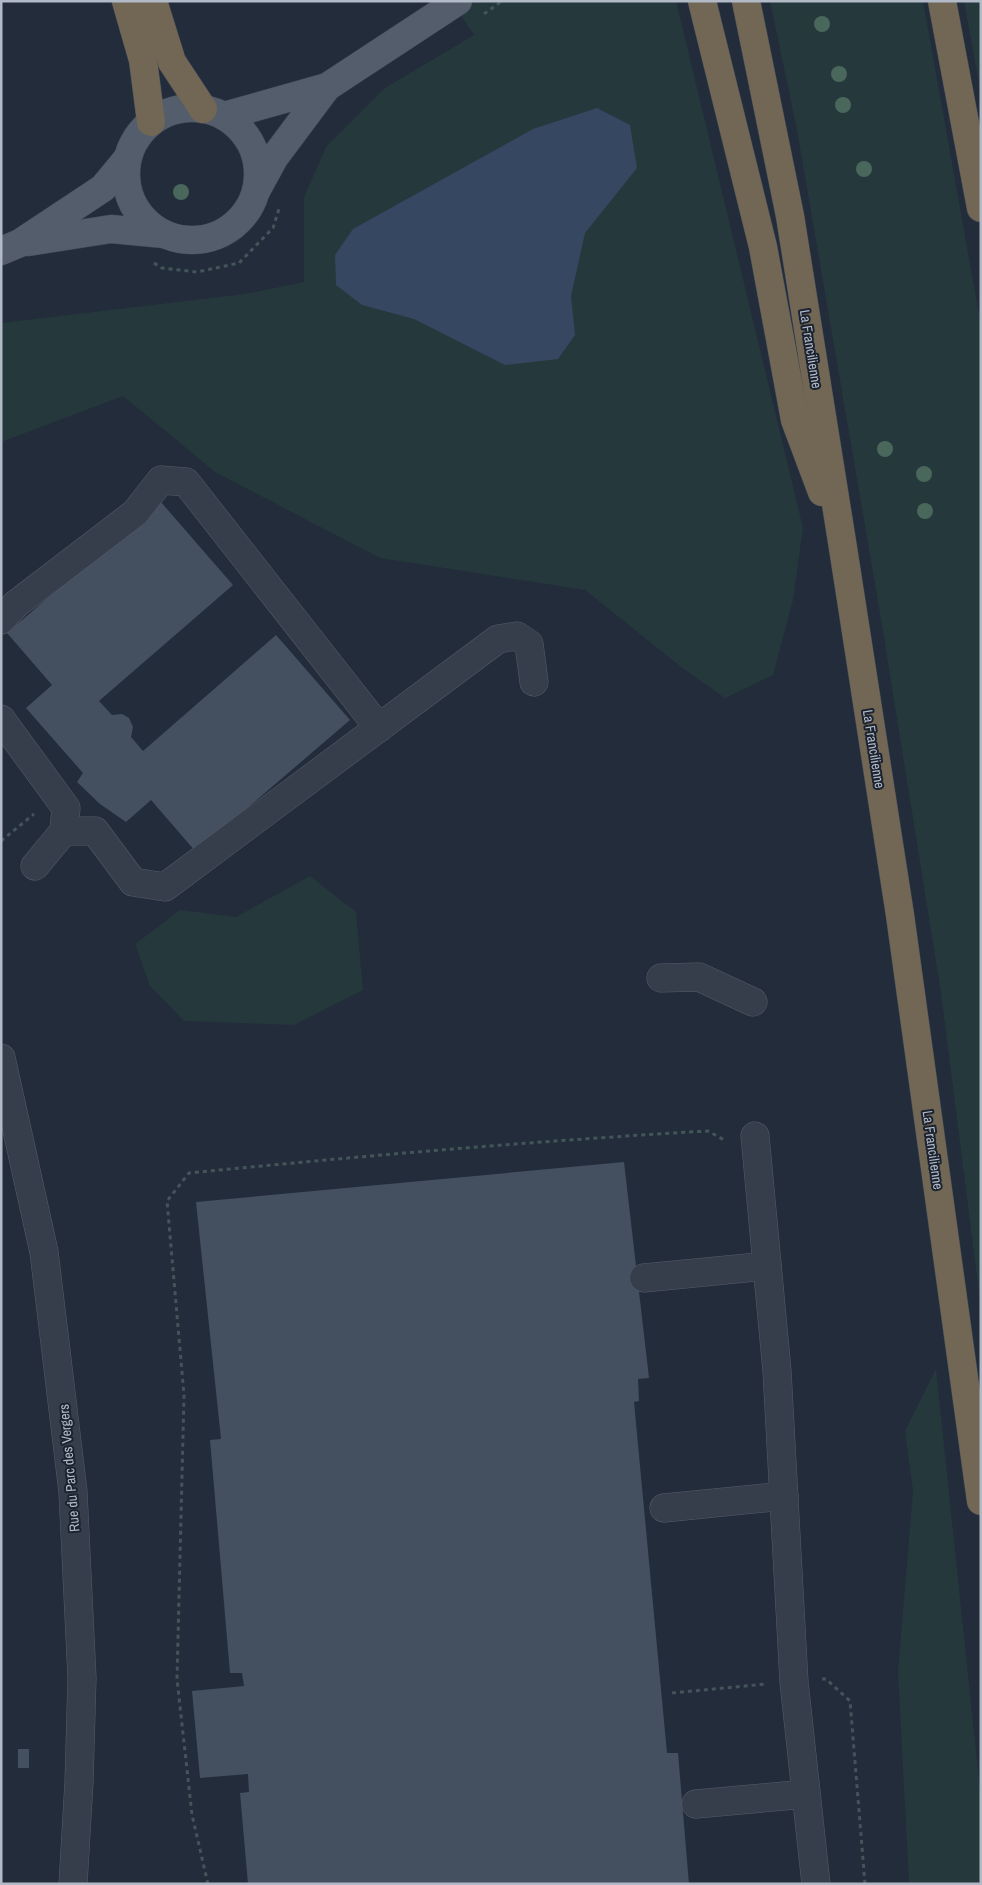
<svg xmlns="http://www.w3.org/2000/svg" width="982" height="1885" font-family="'Archivo Narrow',sans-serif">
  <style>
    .green { fill: #25383c }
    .water { fill: #364762 }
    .building { fill: #444f60 }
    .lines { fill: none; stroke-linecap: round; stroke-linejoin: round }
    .minor-casing { stroke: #555c69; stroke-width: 29 }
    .major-casing { stroke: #404754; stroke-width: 29 }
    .highway-casing { stroke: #424956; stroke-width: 29 }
    .path { stroke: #435559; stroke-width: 3; stroke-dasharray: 4 4; stroke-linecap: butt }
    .minor { stroke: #363e4b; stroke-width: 28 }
    .major { stroke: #545d6b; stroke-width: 28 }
    .highway { stroke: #716754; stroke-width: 28 }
    .tree { fill: #4a675b }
    .labels { text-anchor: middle; stroke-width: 4; stroke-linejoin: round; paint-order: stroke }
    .street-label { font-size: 14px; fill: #b2b9c7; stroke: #1c2330 }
  </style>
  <rect width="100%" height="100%" fill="#232c3b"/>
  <g class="green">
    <path d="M 451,1 L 676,1 L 803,528 L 793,600 L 773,675 L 725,698 L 681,667 L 585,590 L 380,558 L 215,472 L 123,396 L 1,442 L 1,323 L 245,294 L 304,282 L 304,197 L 326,147 L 385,88 L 474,35 Z"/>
    <path d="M 770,1 L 923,1 L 981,325 L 981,1308 L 941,993 L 881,619 L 797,130 Z"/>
    <path d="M 964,1 L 981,1 L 981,95 Z"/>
    <path d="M 310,876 L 356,912 L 363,990 L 294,1025 L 184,1021 L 150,986 L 135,944 L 180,910 L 236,917 Z"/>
    <path d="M 936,1369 L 981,1799 L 981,1884 L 909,1884 L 898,1671 L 913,1491 L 905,1431 Z"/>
  </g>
  <path class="water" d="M 597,108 L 630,125 L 637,168 L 585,233 L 571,296 L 575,335 L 558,359 L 505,365 L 414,319 L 362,305 L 336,285 L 335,255 L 353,229 L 533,129 Z"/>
  <g class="building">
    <path d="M 160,501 L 233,585 L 99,701 L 112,715 L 122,714 L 129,718 L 133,727 L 131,737 L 143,751 L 276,635 L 350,720 L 196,852 L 151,800 L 126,822 L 100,804 L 77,782 L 83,773 L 26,708 L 52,685 L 7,633 Z"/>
    <path d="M 624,1162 L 649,1378 L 638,1379 L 639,1401 L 634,1402 L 667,1753 L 678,1753 L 689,1884 L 248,1884 L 240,1793 L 249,1792 L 248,1774 L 200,1778 L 192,1691 L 244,1686 L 242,1673 L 230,1673 L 210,1440 L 221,1439 L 196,1202 Z"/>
    <rect x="18" y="1749" width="11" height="19"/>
  </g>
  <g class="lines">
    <defs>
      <g id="minor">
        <path d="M 1,620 L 16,604 L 135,513 L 161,480 L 186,482 L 379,728"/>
        <path d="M 1,719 L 66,808 L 64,831 L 35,866"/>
        <path d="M 64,831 L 95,831 L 133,882 L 165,887 L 498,639 L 517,636 L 529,644 L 534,682"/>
        <path d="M 661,978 L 699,977 L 753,1002"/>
        <path d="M 1,1058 L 44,1252 L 73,1492 L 82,1678 L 79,1782 L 73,1884"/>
        <path d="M 755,1136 L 777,1371 L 794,1682 L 816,1884"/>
        <path d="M 644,1278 L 767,1266"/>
        <path d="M 664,1508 L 784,1496"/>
        <path d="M 696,1804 L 806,1794"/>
      </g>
      <g id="major">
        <circle cx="192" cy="174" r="66"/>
        <path d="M 224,116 L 327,87 L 458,1"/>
        <path d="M 256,191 L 274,158 L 327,87"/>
        <path d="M 28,242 L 111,229 L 164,234"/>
        <path d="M 1,251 L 20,243 L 103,188 L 127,159"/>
      </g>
      <g id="highway">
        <path d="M 126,1 L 143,60 L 151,122"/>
        <path d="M 153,1 L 172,62 L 203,109"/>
        <path d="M 702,1 L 763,247 L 795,420 L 822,492"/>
        <path d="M 746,1 L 790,216 L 843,548 L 900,915 L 981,1501"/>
        <path d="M 942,1 L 981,208"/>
      </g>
    </defs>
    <use href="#minor" class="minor-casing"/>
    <use href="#major" class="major-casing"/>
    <use href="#highway" class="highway-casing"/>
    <g class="path">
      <path d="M 484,14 L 502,1"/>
      <path d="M 154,263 L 162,268 L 197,272 L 239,263 L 273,228 L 279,209"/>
      <path d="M 1,841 L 34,814"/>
      <path d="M 822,1679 L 826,1679 L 850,1701 L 865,1884"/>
      <path d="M 672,1693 L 766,1684"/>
      <path d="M 208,1884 L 192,1815 L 177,1679 L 184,1395 L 167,1201 L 189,1173 C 362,1156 534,1141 708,1131 L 726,1141"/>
    </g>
    <use href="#minor" class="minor"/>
    <use href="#major" class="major"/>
    <use href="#highway" class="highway"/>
  </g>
  <g class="tree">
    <circle cx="822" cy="24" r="8"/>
    <circle cx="839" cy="74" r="8"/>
    <circle cx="843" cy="105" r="8"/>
    <circle cx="864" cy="169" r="8"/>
    <circle cx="181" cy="192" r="8"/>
    <circle cx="885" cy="449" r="8"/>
    <circle cx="924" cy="474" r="8"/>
    <circle cx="925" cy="511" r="8"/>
  </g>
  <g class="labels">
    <g class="street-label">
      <text transform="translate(811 349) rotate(81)" y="5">La Francilienne</text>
      <text transform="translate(874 749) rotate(81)" y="5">La Francilienne</text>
      <text transform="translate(933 1150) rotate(82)" y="5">La Francilienne</text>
      <text transform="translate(69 1468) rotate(-95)" y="5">Rue du Parc des Vergers</text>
    </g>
  </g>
  <rect width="982" height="1885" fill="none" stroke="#b2b9c7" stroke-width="5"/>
</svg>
